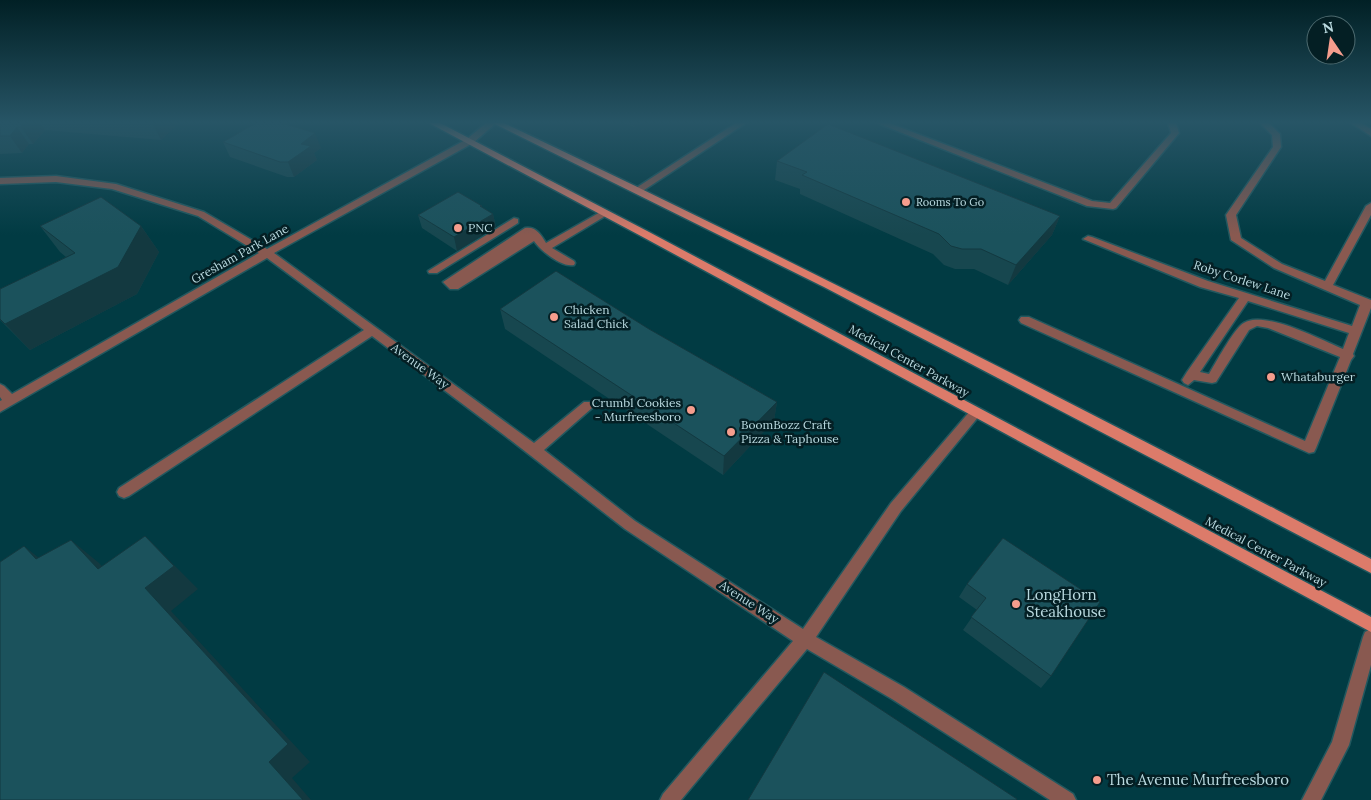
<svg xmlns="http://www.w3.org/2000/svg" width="1371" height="800" font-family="Lora,serif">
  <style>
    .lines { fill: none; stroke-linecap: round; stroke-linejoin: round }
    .minor-casing { stroke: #22585f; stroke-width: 3 }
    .major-casing { stroke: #22585f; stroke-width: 3 }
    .minor { fill: #895950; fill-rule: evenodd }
    .major { fill: #dc7b6a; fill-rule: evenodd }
    .wall { fill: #17474f }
    .shaded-wall { fill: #133940 }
    .building { fill: #1b525c; stroke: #133940 }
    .poi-dot { fill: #f59d8d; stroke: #041f24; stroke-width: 2 }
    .labels { text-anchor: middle; stroke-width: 5; stroke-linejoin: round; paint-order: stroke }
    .far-poi-label { font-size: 11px; fill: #badae0; stroke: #041f24; text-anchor: start }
    .poi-label { font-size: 12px; fill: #badae0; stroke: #041f24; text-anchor: start }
    .street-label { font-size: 12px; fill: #badae0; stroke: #041f24 }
    .near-poi-label { font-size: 15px; fill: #badae0; stroke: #041f24; text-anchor: start }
  </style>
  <rect width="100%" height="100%" fill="#013b43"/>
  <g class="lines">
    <defs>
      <g id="minor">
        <path d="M 486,123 L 496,123 L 473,143 L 274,253 L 534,443 L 584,402 L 592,402 L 594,405 L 592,408 L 544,450 L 635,521 L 803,629 L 891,503 L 971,410 L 979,410 L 981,413 L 979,416 L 901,511 L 816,637 L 904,687 L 1073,794 L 1076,800 L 1050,800 L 892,699 L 807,649 L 681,800 L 660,800 L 663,794 L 793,641 L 625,529 L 504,435 L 372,336 L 129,496 L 124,498 L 119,496 L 117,492 L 119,488 L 364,330 L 267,258 L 0,412 L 0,401 L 2,400 L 0,397 L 0,384 L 4,386 L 12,394 L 259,253 L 198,216 L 112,189 L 56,182 L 0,184 L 0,178 L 56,176 L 116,184 L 204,212 L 267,249 L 467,139 Z"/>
        <path d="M 736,123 L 746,123 L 641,192 L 638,193 L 633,190 Z"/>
        <path d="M 877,123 L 889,123 L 1092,201 L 1110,203 L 1171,133 L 1168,123 L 1176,123 L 1179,133 L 1116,208 L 1113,209 L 1087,206 Z"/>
        <path d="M 1260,123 L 1269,123 L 1280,134 L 1281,147 L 1236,215 L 1241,238 L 1282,264 L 1325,281 L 1366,206 L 1371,203 L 1371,215 L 1333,285 L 1371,300 L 1371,308 L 1353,354 L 1354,356 L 1351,360 L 1316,448 L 1314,452 L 1309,453 L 1021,323 L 1019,320 L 1021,317 L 1029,317 L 1305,441 L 1340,357 L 1268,328 L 1257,326 L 1249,330 L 1216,382 L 1212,383 L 1194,380 L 1188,385 L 1184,383 L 1182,380 L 1187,372 L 1239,298 L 1200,287 L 1083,239 L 1088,236 L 1092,237 L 1208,281 L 1352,326 L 1360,305 L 1274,268 L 1231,240 L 1226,215 L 1273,147 L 1272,135 ZM 1248,301 L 1349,333 L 1343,349 C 1321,340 1260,307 1241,325 C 1232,333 1216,362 1209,374 L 1200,372 Z"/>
        <path d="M 1351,123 L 1361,123 L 1371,129 L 1371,136 Z"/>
        <path d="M 604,210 L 609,213 L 607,215 L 552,248 L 574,261 L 575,263 L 574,265 C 562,268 540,250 534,241 L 458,289 L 450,289 L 443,282 L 525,228 C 536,226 541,235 546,243 Z"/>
        <path d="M 514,218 L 518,219 L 518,223 L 437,273 L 429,273 L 428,271 Z"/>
        <path d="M 1371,629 L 1371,665 L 1349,745 L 1321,800 L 1302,800 L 1332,742 L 1363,637 L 1365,632 Z"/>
      </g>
      <g id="major">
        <path d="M 429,123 L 440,123 L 649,232 L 1371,617 L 1371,632 L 641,236 Z"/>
        <path d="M 493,123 L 504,123 C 797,262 1084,409 1371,559 L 1371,573 L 824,287 Z"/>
      </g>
    </defs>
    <use href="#minor" class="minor-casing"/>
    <use href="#major" class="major-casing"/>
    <use href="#minor" class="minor"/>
    <use href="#major" class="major"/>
  </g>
  <g class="wall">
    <path d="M 0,123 L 179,123 L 161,140 L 45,130 L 33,144 L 29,144 L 22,153 L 0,154 Z"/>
    <path d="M 625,123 L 641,123 L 634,127 Z"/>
    <path d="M 223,142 L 321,148 L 314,153 L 317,160 L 294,177 L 287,177 L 230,157 Z"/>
    <path d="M 777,161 L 1060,216 L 1052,235 L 1008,285 L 974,269 L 955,269 L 944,265 L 933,254 L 800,194 L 800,189 L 775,180 Z"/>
    <path d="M 482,208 L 493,214 L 496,227 L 457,251 L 422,228 L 418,215 Z"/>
    <path d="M 40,226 L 141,226 L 159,252 L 137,294 L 30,350 L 0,320 L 0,289 L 66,257 L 60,252 Z"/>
    <path d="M 500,309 L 649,329 L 777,402 L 774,421 L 723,475 L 505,329 Z"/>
    <path d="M 1003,538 L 1051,676 L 1041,688 L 963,630 L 977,610 L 959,597 L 967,584 Z"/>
  </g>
  <g class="shaded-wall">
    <path d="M 24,123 L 40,123 L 45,130 L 33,144 L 21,127 Z"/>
    <path d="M 152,123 L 179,123 L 161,140 Z"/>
    <path d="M 634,123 L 641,123 L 634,127 Z"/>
    <path d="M 17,127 L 29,144 L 22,153 L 10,136 Z"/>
    <path d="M 315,133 L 321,148 L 314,153 L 317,160 L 294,177 L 288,162 L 301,144 Z"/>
    <path d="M 480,206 L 482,206 L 485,219 L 493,214 L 496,227 L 457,251 L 454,237 Z"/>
    <path d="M 1060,216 L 1052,235 L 1008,285 L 1016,265 Z"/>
    <path d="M 141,226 L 159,252 L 137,294 L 30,350 L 5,324 Z"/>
    <path d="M 777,402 L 774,421 L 723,475 L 724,456 Z"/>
    <path d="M 145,536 L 198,589 L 171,611 L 310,762 L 292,778 L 311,800 L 303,800 L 269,762 L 145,588 Z"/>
    <path d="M 71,540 L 99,563 L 125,592 L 98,569 Z"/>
    <path d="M 24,546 L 54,570 L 36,559 Z"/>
  </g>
  <g class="building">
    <path d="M 0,123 L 24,123 L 21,127 L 17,127 L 10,136 L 0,136 Z"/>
    <path d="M 256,123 L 282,123 L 315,133 L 301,144 L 311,146 L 288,162 L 280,162 L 223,142 Z"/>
    <path d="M 828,124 L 1060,216 L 1016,265 L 981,249 L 962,249 L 951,246 L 939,234 L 802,175 L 807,172 L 777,161 Z"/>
    <path d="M 458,192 L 482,206 L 480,206 L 493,214 L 454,237 L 418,215 Z"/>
    <path d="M 101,197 L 141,226 L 118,267 L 5,324 L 0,319 L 0,289 L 75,253 L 40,226 Z"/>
    <path d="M 556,271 L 649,329 L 777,402 L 724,456 L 500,309 Z"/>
    <path d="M 145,536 L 174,566 L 145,588 L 288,744 L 269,762 L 303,800 L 0,800 L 0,562 L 24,546 L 36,559 L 71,540 L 98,569 Z"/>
    <path d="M 1003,538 L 1100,602 L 1051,676 L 971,617 L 986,598 L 967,584 Z"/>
    <path d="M 824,672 L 1017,799 L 1016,800 L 748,800 Z"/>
  </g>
  <linearGradient id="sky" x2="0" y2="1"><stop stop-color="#012025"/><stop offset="0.52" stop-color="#275566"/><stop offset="1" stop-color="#275566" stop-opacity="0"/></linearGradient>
  <rect width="1371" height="235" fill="url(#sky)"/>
  <g class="poi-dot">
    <circle cx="906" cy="202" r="5"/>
    <circle cx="458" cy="228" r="5"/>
    <circle cx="554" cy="317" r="5"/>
    <circle cx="1271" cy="377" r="5"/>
    <circle cx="691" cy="410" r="5"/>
    <circle cx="731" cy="432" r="5"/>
    <circle cx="1016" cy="604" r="5"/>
    <circle cx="1097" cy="780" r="5"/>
  </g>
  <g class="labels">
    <g class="far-poi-label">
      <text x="916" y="206">Rooms To Go</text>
    </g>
    <g class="poi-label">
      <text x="468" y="232">PNC</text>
      <text x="564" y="314">Chicken<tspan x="564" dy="14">Salad Chick</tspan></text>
      <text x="1281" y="381">Whataburger</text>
      <text x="681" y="407" text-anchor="end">Crumbl Cookies<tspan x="681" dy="14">- Murfreesboro</tspan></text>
      <text x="741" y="429">BoomBozz Craft<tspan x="741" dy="14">Pizza &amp; Taphouse</tspan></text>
    </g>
    <g class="street-label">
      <text transform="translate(240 254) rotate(-29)" y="4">Gresham Park Lane</text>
      <text transform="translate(1242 280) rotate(18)" y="4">Roby Corlew Lane</text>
      <text transform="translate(909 361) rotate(29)" y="4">Medical Center Parkway</text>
      <text transform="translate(420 366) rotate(36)" y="4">Avenue Way</text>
      <text transform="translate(1266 552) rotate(28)" y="4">Medical Center Parkway</text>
      <text transform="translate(749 602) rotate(33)" y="4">Avenue Way</text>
    </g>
    <g class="near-poi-label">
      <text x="1026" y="600">LongHorn<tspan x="1026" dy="17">Steakhouse</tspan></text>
      <text x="1107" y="785">The Avenue Murfreesboro</text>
    </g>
  </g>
  <g transform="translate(1331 40) rotate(347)"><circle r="24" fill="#041f24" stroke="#4d6a6f"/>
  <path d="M0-4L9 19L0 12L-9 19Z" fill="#f59d8d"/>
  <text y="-8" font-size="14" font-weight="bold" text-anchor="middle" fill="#badae0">N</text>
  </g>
</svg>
